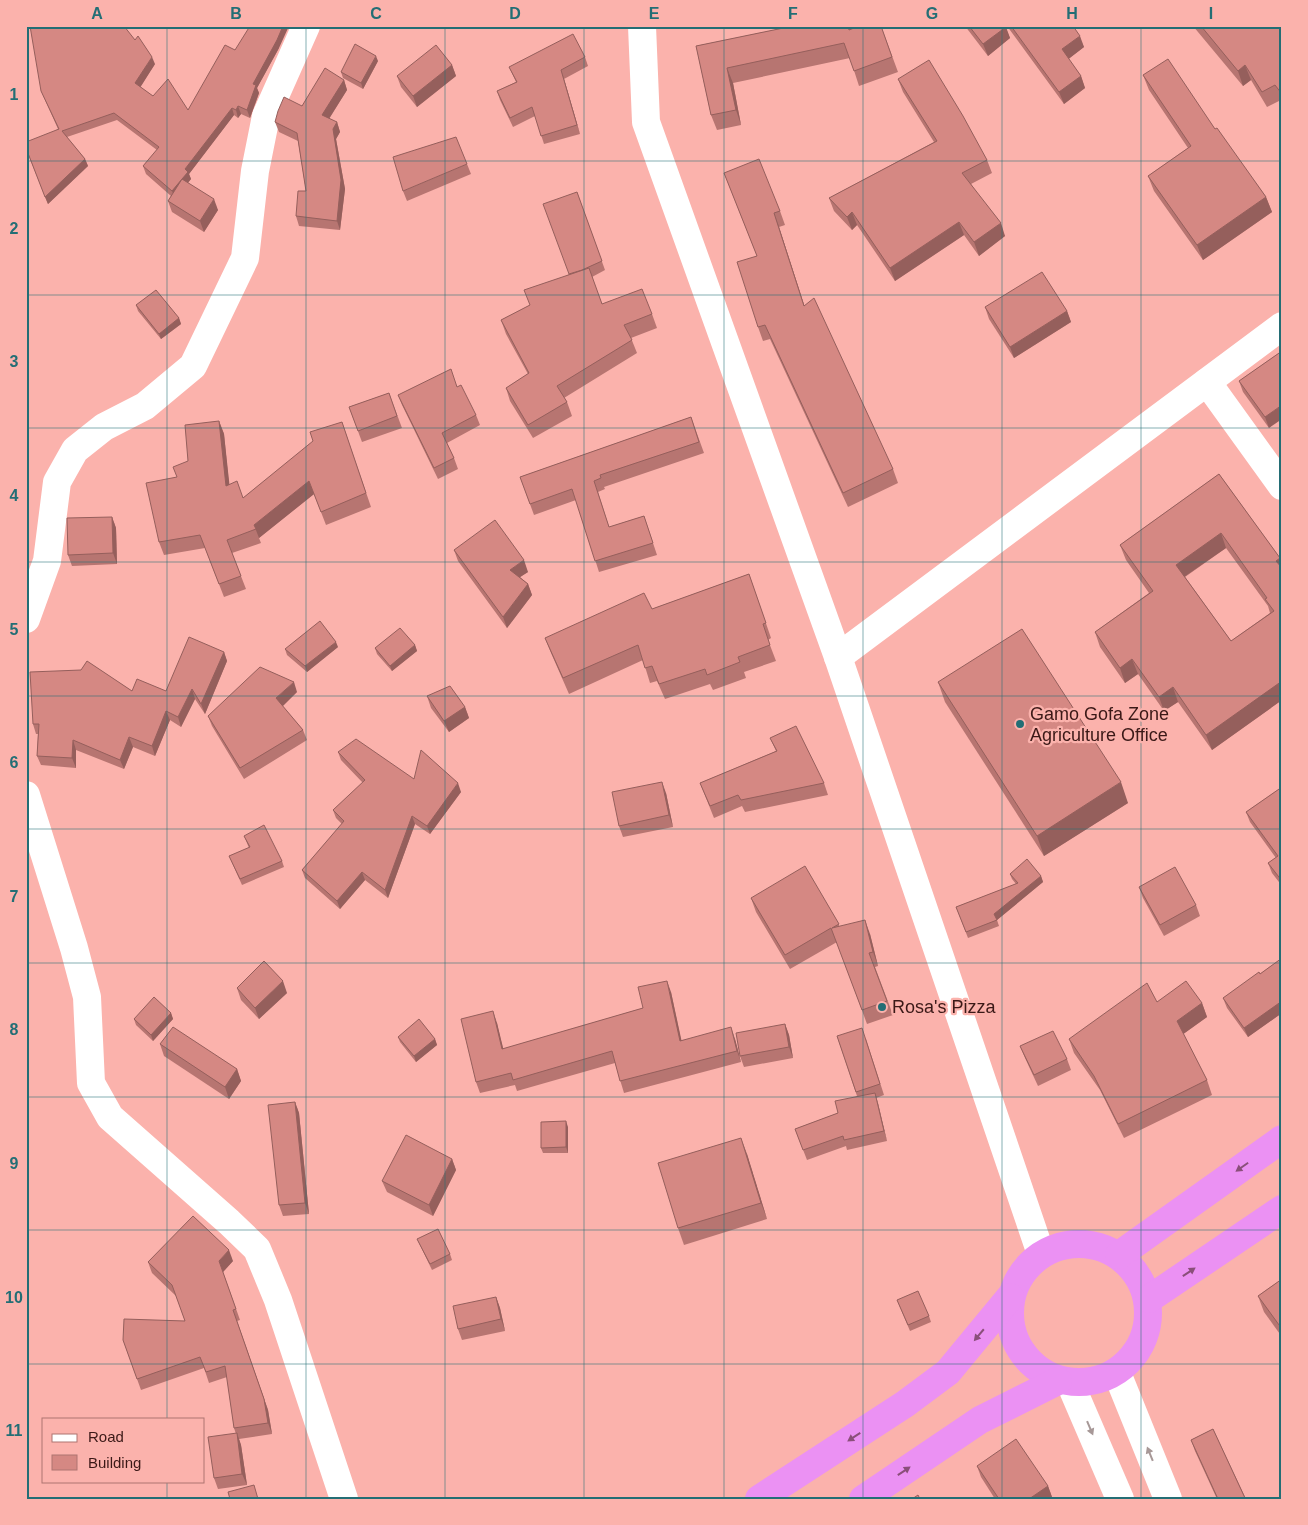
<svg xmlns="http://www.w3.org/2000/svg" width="1308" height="1525" font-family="Arial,sans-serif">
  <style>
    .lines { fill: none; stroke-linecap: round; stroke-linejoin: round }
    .street { stroke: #fff; stroke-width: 28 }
    .secondary { stroke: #fff; stroke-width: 28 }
    .highway { stroke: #eb91f3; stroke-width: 28 }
    .wall { fill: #b77571; fill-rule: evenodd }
    .shaded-wall { fill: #955f5c }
    .building { fill: #d58883; stroke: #955f5c; fill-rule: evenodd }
    .oneway { fill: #8a4f7a }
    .oneway2 { fill: #a79897 }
    .grid { fill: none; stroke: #236e75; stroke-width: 1; stroke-opacity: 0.55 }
    .poi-dot { fill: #236e75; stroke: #fbb2ac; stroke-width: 2 }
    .labels { text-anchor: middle; stroke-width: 4.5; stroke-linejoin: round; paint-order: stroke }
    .poi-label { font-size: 18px; fill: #3b1917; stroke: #fbb2ac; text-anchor: start }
    .neatline { fill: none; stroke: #236e75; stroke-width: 2 }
    .grid-label { font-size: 16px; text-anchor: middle; font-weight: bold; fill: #236e75 }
  </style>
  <rect width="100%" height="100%" fill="#fbb2ac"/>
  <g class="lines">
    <g class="street">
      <path d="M 642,26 L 646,122 L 838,657 L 1041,1254"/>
      <path d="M 1207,382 L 1282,486"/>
      <path d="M 26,619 L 47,561 L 57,482 L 75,450 L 104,427 L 145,406 L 193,366 L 245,258 L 255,171 L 266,116 L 306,26"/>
      <path d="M 838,657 L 1282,326"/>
      <path d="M 26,795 L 74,948 L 87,997 L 91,1083 L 110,1117 L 229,1222 L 257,1249 L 278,1300 L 344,1499"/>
    </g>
    <g class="secondary">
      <path d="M 1117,1373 L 1168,1499"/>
      <path d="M 1070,1383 L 1120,1499"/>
    </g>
    <g class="highway">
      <circle cx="1079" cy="1313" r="69"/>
      <path d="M 1119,1255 L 1282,1139"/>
      <path d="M 1149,1299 L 1282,1209"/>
      <path d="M 759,1499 L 905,1404 L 948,1372 L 1010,1297"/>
      <path d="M 863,1499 L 980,1420 L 1058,1381"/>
    </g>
  </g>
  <g class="wall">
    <path d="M 793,26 L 850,26 L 851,29 L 881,26 L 898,72 L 859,86 L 850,58 L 733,83 L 741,125 L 717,130 L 711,115 L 696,46 Z"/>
    <path d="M 965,26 L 1005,26 L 1010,38 L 988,56 Z"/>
    <path d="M 1007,26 L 1073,26 L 1084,47 L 1068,59 L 1081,76 L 1085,88 L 1064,104 Z"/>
    <path d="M 1193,26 L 1282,26 L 1282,101 L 1281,100 L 1267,107 L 1251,80 L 1243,86 Z"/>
    <path d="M 279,48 L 257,88 L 259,93 L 250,118 L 241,114 L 238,118 L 234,115 L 189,174 L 191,179 L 188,183 L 218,210 L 204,232 L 172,212 L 168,201 L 171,196 L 146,174 L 143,166 L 157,150 L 117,120 L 67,137 L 85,159 L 88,166 L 48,204 L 26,149 L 58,129 L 41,91 L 155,64 L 140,87 L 153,96 L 188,110 L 235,50 Z"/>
    <path d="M 585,57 L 588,66 L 564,79 L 580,134 L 544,144 L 535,116 L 513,127 L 500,100 L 497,91 L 516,82 L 509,67 Z"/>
    <path d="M 378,61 L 363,89 L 343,78 L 341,72 Z"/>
    <path d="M 452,65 L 456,76 L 417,107 L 401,87 L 397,76 Z"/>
    <path d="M 1143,75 L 1215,129 L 1266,197 L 1272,212 L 1203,260 L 1154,191 L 1148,176 L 1188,148 L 1149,90 Z"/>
    <path d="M 898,79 L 987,160 L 992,173 L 971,184 L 1005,236 L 979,256 L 964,235 L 895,281 L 857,225 L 852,230 L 834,211 L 829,198 L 934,142 L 903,92 Z"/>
    <path d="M 344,80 L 347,90 L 329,119 L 337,122 L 340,132 L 336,139 L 345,189 L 340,230 L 299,226 L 296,216 L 306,191 L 298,141 L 279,132 L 275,122 Z"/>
    <path d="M 467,164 L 471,174 L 407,201 L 403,191 Z"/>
    <path d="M 724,173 L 780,211 L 785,225 L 779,227 L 804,305 L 893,469 L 898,483 L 848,507 L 770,339 L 763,341 L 758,327 L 757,256 Z"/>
    <path d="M 577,192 L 605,270 L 592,277 L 602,304 L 652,314 L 657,328 L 631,338 L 637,353 L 564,398 L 567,402 L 572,416 L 533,438 L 510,401 L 506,388 L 528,374 L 506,334 L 501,320 L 530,305 L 569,274 Z"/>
    <path d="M 136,305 L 179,318 L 181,324 L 161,339 L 138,311 Z"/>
    <path d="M 985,307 L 1067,311 L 1071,322 L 1014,358 L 989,319 Z"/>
    <path d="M 1282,351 L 1269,428 L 1243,392 L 1239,381 Z"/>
    <path d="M 457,387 L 476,415 L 480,425 L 447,443 L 454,458 L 458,469 L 438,479 L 402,405 L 398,395 Z"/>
    <path d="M 389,393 L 402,428 L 362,442 L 349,407 Z"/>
    <path d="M 691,417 L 704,453 L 604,487 L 605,489 L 598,492 L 609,527 L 644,516 L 657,555 L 599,572 L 576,500 L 534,515 L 520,477 Z"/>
    <path d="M 219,421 L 224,434 L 229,485 L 243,498 L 342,422 L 371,507 L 326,525 L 314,494 L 259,538 L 261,543 L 232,553 L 246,589 L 224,597 L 205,548 L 164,555 L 159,542 L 177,477 Z"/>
    <path d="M 1219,474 L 1280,558 L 1282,564 L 1282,700 L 1212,750 L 1178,702 L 1164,711 L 1138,674 L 1125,683 L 1100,647 L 1095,632 L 1149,593 L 1126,560 L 1120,545 ZM 1226,548 L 1268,606 L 1270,613 L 1231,641 L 1185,577 Z"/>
    <path d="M 112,517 L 116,528 L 117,564 L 72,566 L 68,555 Z"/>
    <path d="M 454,550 L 528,572 L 520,577 L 528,584 L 532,595 L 507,628 L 458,561 Z"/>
    <path d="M 749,574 L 771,638 L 768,640 L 776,661 L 744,672 L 746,678 L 713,690 L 710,684 L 665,699 L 657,681 L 650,683 L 643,660 L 569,694 L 551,653 L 545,638 L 652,609 Z"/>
    <path d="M 415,645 L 417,651 L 392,671 L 377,654 L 375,648 Z"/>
    <path d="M 338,647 L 307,672 L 287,655 L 285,649 Z"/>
    <path d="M 224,652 L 227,661 L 205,714 L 195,699 L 181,727 L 170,720 L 155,756 L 133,747 L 124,769 L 76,750 L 76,768 L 41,765 L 37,756 L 38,734 L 36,734 L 33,724 L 81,670 L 132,691 L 166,691 Z"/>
    <path d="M 938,682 L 1128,803 L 1044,856 L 945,702 Z"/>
    <path d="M 297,692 L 282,706 L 303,730 L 307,740 L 244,779 L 212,726 L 208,716 Z"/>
    <path d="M 427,696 L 465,707 L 469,718 L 449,732 L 431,708 Z"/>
    <path d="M 770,738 L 824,783 L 828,795 L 745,812 L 742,806 L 714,818 L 700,783 L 776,751 Z"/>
    <path d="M 338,752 L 414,779 L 461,792 L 430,834 L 415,824 L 388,898 L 365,880 L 340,909 L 305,878 L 302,870 L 342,824 L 336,818 L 333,810 L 363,783 L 341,760 Z"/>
    <path d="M 1282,787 L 1282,886 L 1272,873 L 1268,863 L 1276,858 L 1250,822 L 1246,812 Z"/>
    <path d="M 666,793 L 673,827 L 623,837 L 619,826 Z"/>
    <path d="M 244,836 L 282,861 L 284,867 L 242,885 L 229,856 L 249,848 Z"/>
    <path d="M 1010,874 L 1041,876 L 1043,882 L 997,920 L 999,926 L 968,938 L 956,907 L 1016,884 L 1012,879 Z"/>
    <path d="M 1139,887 L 1196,905 L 1200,916 L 1164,936 L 1143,898 Z"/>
    <path d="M 751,898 L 839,924 L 839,926 L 870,934 L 878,966 L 875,967 L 893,1015 L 867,1024 L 837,942 L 790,969 L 756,912 Z"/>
    <path d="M 1282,958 L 1282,1013 L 1248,1037 L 1227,1008 L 1223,998 L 1260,974 Z"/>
    <path d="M 237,988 L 287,993 L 259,1019 L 241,1000 Z"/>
    <path d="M 671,992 L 681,1040 L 735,1039 L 741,1062 L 624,1093 L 615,1063 L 517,1091 L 515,1085 L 480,1093 L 476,1082 L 497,1023 L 503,1049 L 643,1008 Z"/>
    <path d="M 1157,1002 L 1202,1003 L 1207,1017 L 1183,1034 L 1207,1080 L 1212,1095 L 1124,1138 L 1100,1090 L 1074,1053 L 1069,1039 Z"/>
    <path d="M 171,1013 L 173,1019 L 153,1041 L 136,1025 L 134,1019 Z"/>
    <path d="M 785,1024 L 789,1035 L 793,1058 L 744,1067 L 740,1056 Z"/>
    <path d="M 837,1036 L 866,1039 L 884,1095 L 876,1098 L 887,1141 L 847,1150 L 846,1146 L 807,1160 L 795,1129 L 838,1113 L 857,1096 Z"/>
    <path d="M 398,1037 L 435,1039 L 437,1045 L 416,1062 L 400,1042 Z"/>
    <path d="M 160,1044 L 237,1069 L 241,1081 L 229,1099 L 164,1056 Z"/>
    <path d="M 1020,1046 L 1067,1059 L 1071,1070 L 1038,1086 L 1025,1058 Z"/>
    <path d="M 295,1102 L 299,1113 L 309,1214 L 283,1216 L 279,1205 Z"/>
    <path d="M 568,1127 L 568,1153 L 543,1153 L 541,1148 Z"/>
    <path d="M 747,1154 L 767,1219 L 684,1245 L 678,1228 Z"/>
    <path d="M 452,1159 L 456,1170 L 433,1216 L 387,1192 L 382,1181 Z"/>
    <path d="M 417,1239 L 450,1254 L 452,1260 L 432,1270 Z"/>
    <path d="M 233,1261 L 223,1272 L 240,1320 L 237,1321 L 268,1410 L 272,1434 L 239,1439 L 241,1445 L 247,1485 L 218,1489 L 214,1478 L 236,1434 L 234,1428 L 227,1377 L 209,1383 L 204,1368 L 141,1390 L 123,1340 L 185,1321 L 176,1296 L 152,1273 L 148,1262 Z"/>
    <path d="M 1282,1279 L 1282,1337 L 1264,1312 L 1258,1296 Z"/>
    <path d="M 496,1297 L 500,1308 L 505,1331 L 462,1340 L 458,1329 Z"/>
    <path d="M 897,1300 L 929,1316 L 931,1322 L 910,1331 Z"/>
    <path d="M 1213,1429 L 1246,1499 L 1217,1499 L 1195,1451 L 1191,1440 Z"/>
    <path d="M 977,1466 L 1048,1486 L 1052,1497 L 1049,1499 L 995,1499 L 981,1477 Z"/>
  </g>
  <g class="shaded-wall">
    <path d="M 283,26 L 289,26 L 279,48 L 257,88 L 259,93 L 250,118 L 247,110 L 253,84 Z"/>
    <path d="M 1006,27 L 1010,38 L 988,56 L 983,44 Z"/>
    <path d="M 1080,36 L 1084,47 L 1066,61 L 1062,49 Z"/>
    <path d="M 376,56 L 378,61 L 363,89 L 361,83 Z"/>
    <path d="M 152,57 L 155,64 L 138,91 L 135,83 Z"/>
    <path d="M 452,65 L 456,76 L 417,107 L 413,96 Z"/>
    <path d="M 1245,65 L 1251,80 L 1243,86 L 1238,71 Z"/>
    <path d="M 727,68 L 733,83 L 741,125 L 736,110 Z"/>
    <path d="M 561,70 L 564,79 L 580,134 L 577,125 Z"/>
    <path d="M 1081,76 L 1085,88 L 1064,104 L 1059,92 Z"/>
    <path d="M 344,80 L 347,90 L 325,125 L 322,115 Z"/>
    <path d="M 238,106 L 241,114 L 238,118 L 236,110 Z"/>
    <path d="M 232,108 L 234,115 L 189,174 L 191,179 L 175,198 L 172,191 L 185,169 Z"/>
    <path d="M 337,122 L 340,132 L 336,139 L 345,189 L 340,230 L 337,221 L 333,129 Z"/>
    <path d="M 85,159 L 88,166 L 48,204 L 45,197 Z"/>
    <path d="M 1266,197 L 1272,212 L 1203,260 L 1197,245 Z"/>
    <path d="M 214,199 L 218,210 L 204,232 L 200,221 Z"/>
    <path d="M 852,212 L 857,225 L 852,230 L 847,217 Z"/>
    <path d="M 774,213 L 779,227 L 809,320 L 804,306 Z"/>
    <path d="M 959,222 L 964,235 L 895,281 L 890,268 Z"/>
    <path d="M 1001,223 L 1005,236 L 979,256 L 974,242 Z"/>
    <path d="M 1067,311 L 1071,322 L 1014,358 L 1010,347 Z"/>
    <path d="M 179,318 L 181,324 L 161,339 L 159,334 Z"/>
    <path d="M 1282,405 L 1282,419 L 1269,428 L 1265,417 Z"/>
    <path d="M 219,421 L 224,434 L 231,499 L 226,486 Z"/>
    <path d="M 309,481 L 314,494 L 259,538 L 254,525 Z"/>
    <path d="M 112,517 L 116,528 L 117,564 L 113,553 Z"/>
    <path d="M 1221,533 L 1226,548 L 1181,579 L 1176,565 Z"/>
    <path d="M 1280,558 L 1282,564 L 1282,576 L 1276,561 Z"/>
    <path d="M 524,560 L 528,572 L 514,581 L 510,570 Z"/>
    <path d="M 528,584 L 532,595 L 507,628 L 503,617 Z"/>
    <path d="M 336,642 L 338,647 L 307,672 L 305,666 Z"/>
    <path d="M 415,645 L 417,651 L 392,671 L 390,666 Z"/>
    <path d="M 224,652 L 227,661 L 205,714 L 201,704 Z"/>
    <path d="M 1132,659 L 1138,674 L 1125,683 L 1120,668 Z"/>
    <path d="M 1282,681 L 1282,700 L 1212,750 L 1206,735 Z"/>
    <path d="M 294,682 L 297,692 L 280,709 L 276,698 Z"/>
    <path d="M 1173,687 L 1178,702 L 1164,711 L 1159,697 Z"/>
    <path d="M 192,689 L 195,699 L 181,727 L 178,717 Z"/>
    <path d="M 465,707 L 469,718 L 449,732 L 444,721 Z"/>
    <path d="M 166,711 L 170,720 L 155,756 L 152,746 Z"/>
    <path d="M 129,737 L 133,747 L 124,769 L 120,760 Z"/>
    <path d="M 73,740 L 76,750 L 76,768 L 72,758 Z"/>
    <path d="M 662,782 L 666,793 L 673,827 L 669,815 Z"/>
    <path d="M 1121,782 L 1128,803 L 1044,856 L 1037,836 Z"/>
    <path d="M 458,783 L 461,792 L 430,834 L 427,826 Z"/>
    <path d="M 412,816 L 415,824 L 388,898 L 385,890 Z"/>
    <path d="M 362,872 L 365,880 L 340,909 L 337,901 Z"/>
    <path d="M 1041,876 L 1043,882 L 997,920 L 994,914 Z"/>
    <path d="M 865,920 L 870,934 L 878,966 L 873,952 Z"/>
    <path d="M 283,981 L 287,993 L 259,1019 L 255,1008 Z"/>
    <path d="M 667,981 L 671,992 L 684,1052 L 680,1041 Z"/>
    <path d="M 1282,1001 L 1282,1013 L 1248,1037 L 1244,1028 Z"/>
    <path d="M 1202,1003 L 1207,1017 L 1182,1035 L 1177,1021 Z"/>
    <path d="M 493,1011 L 497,1023 L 506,1060 L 502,1049 Z"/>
    <path d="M 171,1013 L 173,1019 L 153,1041 L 151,1035 Z"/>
    <path d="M 785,1024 L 789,1035 L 793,1058 L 789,1047 Z"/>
    <path d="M 731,1027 L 735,1039 L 741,1062 L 737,1051 Z"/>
    <path d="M 435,1039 L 437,1045 L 416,1062 L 414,1056 Z"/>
    <path d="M 237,1069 L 241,1081 L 229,1099 L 225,1087 Z"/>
    <path d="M 875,1093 L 878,1103 L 887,1141 L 884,1131 Z"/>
    <path d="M 295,1102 L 299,1113 L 309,1214 L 305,1203 Z"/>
    <path d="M 566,1121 L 568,1127 L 568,1153 L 566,1147 Z"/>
    <path d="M 741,1138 L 747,1154 L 767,1219 L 761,1203 Z"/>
    <path d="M 452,1159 L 456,1170 L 433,1216 L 429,1205 Z"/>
    <path d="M 229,1250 L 233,1261 L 223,1272 L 219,1261 Z"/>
    <path d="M 496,1297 L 500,1308 L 505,1331 L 501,1319 Z"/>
    <path d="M 233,1310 L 268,1410 L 272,1434 L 268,1423 Z"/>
    <path d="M 237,1433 L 241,1445 L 247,1485 L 242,1474 Z"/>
    <path d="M 1048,1486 L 1052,1497 L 1049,1499 L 1029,1499 Z"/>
  </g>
  <g class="building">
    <path d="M 30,26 L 124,26 L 135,40 L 138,36 L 152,57 L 135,83 L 153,96 L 168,79 L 188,110 L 225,45 L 235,50 L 250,26 L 283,26 L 277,40 L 253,84 L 256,85 L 247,110 L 238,106 L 236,110 L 232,108 L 185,169 L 188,172 L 182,179 L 172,191 L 143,166 L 159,147 L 114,113 L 62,131 L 85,159 L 45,197 L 26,148 L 26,142 L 59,129 L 41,91 Z"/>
    <path d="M 793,26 L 848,26 L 849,30 L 859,26 L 881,26 L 892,57 L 854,71 L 844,43 L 727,68 L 736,110 L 711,115 L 696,46 Z"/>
    <path d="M 969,26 L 1005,26 L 1006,27 L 983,44 Z"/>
    <path d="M 1011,26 L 1073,26 L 1080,36 L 1062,49 L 1081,76 L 1059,92 Z"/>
    <path d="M 1201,26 L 1282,26 L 1282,94 L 1275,85 L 1262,92 L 1245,65 L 1238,71 Z"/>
    <path d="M 573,34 L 585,57 L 561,70 L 577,125 L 541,136 L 532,107 L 510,118 L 497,91 L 517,82 L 509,67 Z"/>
    <path d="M 355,44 L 376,56 L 361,83 L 341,72 Z"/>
    <path d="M 436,45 L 452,65 L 413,96 L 397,76 Z"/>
    <path d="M 1168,59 L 1215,129 L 1217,128 L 1266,197 L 1197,245 L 1148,176 L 1191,146 L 1143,75 Z"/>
    <path d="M 929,60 L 963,116 L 987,160 L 962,173 L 1001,223 L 974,242 L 959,222 L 890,268 L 852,212 L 847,217 L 829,198 L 937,141 L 898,79 Z"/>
    <path d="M 325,68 L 344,80 L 322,115 L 337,122 L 333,129 L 341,180 L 337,221 L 296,216 L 298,191 L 306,191 L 297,133 L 275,122 L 278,111 L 284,97 L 302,106 Z"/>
    <path d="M 456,137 L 467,164 L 403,191 L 393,157 Z"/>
    <path d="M 759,159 L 780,211 L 774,213 L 804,306 L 814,298 L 893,469 L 843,493 L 765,325 L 758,327 L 737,262 L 757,256 L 724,173 Z"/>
    <path d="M 182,179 L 214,199 L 200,221 L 168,201 Z"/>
    <path d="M 577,192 L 602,261 L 582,270 L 569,274 L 543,204 Z"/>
    <path d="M 589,268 L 602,304 L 642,289 L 652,314 L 624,325 L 632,340 L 557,386 L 567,402 L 528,425 L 506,388 L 529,373 L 501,320 L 530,305 L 524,290 Z"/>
    <path d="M 1042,272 L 1067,311 L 1010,347 L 985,307 Z"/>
    <path d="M 156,290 L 179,318 L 159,334 L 136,305 Z"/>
    <path d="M 1282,351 L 1282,405 L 1265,417 L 1239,381 Z"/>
    <path d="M 451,369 L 457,387 L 461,385 L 476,415 L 442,433 L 454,458 L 434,468 L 398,395 Z"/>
    <path d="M 389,393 L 397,416 L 358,431 L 349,407 Z"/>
    <path d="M 691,417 L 699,442 L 600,475 L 601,478 L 594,481 L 609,527 L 644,516 L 653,543 L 595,561 L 572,489 L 530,504 L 520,477 Z"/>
    <path d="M 219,421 L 226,486 L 237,481 L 243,498 L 313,441 L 310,432 L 342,422 L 366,493 L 321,512 L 309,481 L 254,525 L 256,529 L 227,540 L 241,576 L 219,584 L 200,535 L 159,542 L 146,483 L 177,477 L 173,467 L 188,461 L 185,425 Z"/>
    <path d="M 1219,474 L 1280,558 L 1276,561 L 1282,568 L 1282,681 L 1206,735 L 1173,687 L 1159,697 L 1132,659 L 1120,668 L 1095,632 L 1153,591 L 1120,545 ZM 1221,533 L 1267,598 L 1265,599 L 1274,611 L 1231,641 L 1176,565 Z"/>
    <path d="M 112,517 L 113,553 L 68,555 L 67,518 Z"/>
    <path d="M 495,520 L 524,560 L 510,570 L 528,584 L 503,617 L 454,550 Z"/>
    <path d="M 749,574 L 766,623 L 763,624 L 770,645 L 738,657 L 740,662 L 707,675 L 705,669 L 659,684 L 652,666 L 645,668 L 638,645 L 563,678 L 545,638 L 644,593 L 652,609 Z"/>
    <path d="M 320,621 L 336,642 L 305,666 L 285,649 Z"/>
    <path d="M 400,628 L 415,645 L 390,666 L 375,648 Z"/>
    <path d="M 1022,629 L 1121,782 L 1037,836 L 938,682 Z"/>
    <path d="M 189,637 L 224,652 L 201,704 L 192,689 L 178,717 L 166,711 L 152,746 L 129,737 L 120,760 L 73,740 L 72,758 L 37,756 L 39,724 L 33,724 L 30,672 L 81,670 L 87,661 L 132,691 L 137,679 L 166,691 Z"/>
    <path d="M 260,667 L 294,682 L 276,698 L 303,730 L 240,768 L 208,716 Z"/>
    <path d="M 450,686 L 465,707 L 444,721 L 427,696 Z"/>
    <path d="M 796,726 L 824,783 L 741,800 L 738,795 L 710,806 L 700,783 L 777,751 L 770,738 Z"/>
    <path d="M 356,739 L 414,779 L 421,750 L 458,783 L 427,826 L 412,816 L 385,890 L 362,872 L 337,901 L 302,870 L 344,821 L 333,810 L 365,780 L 338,752 Z"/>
    <path d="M 662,782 L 669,815 L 619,826 L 612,792 Z"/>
    <path d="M 1282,787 L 1282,881 L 1268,863 L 1278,856 L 1246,812 Z"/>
    <path d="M 264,825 L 282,861 L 240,879 L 229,856 L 250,847 L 244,836 Z"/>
    <path d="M 1027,859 L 1041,876 L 994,914 L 997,920 L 966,932 L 956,907 L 1018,883 L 1010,874 Z"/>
    <path d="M 805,866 L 839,924 L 832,928 L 865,920 L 873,952 L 869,953 L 887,1001 L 862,1010 L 831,928 L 785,955 L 751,898 Z"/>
    <path d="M 1175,867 L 1196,905 L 1160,925 L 1139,887 Z"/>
    <path d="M 1282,958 L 1282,1001 L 1244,1028 L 1223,998 L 1259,972 L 1260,974 Z"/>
    <path d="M 264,961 L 283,981 L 255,1008 L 237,988 Z"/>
    <path d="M 667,981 L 680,1041 L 731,1027 L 737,1051 L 620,1081 L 612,1051 L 513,1080 L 511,1073 L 476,1082 L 461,1019 L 493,1011 L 502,1049 L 643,1008 L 638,987 Z"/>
    <path d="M 1186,981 L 1202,1003 L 1177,1021 L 1207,1080 L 1118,1124 L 1094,1076 L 1069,1039 L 1147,983 L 1157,1002 Z"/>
    <path d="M 154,997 L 171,1013 L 151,1035 L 134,1019 Z"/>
    <path d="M 419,1019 L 435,1039 L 414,1056 L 398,1037 Z"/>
    <path d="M 785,1024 L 789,1047 L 740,1056 L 736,1033 Z"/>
    <path d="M 173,1027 L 237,1069 L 225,1087 L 160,1044 Z"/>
    <path d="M 862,1028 L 880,1084 L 856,1092 L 837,1036 Z"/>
    <path d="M 1053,1031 L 1067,1059 L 1034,1075 L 1020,1046 Z"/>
    <path d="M 875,1093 L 884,1131 L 844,1140 L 843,1136 L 803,1150 L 795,1129 L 838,1113 L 835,1101 Z"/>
    <path d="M 295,1102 L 305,1203 L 279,1205 L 268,1105 Z"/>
    <path d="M 566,1121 L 566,1147 L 541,1148 L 541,1122 Z"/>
    <path d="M 406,1135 L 452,1159 L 429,1205 L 382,1181 Z"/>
    <path d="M 741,1138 L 761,1203 L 678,1228 L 658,1163 Z"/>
    <path d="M 193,1216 L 229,1250 L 219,1261 L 236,1309 L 233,1310 L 264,1399 L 268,1423 L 234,1428 L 225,1366 L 206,1372 L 200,1357 L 137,1379 L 123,1340 L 124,1319 L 185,1321 L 172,1285 L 148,1262 Z"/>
    <path d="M 438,1229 L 450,1254 L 430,1264 L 417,1239 Z"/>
    <path d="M 1282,1279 L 1282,1329 L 1258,1296 Z"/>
    <path d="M 918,1291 L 929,1316 L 908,1325 L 897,1300 Z"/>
    <path d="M 496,1297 L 501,1319 L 458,1329 L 453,1306 Z"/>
    <path d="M 1213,1429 L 1245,1498 L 1244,1499 L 1218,1499 L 1191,1440 Z"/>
    <path d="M 237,1433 L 242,1474 L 214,1478 L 208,1437 Z"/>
    <path d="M 1016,1439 L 1048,1486 L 1029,1499 L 999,1499 L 977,1466 Z"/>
    <path d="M 254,1485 L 258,1499 L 230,1499 L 228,1492 Z"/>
    <path d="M 918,1495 L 920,1499 L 912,1499 Z"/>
  </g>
  <defs><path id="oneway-solid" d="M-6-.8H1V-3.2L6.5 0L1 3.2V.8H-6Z" transform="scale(1.25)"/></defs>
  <g class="oneway">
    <use href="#oneway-solid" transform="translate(1242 1167) rotate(145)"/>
    <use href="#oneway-solid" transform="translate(1189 1272) rotate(-34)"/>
    <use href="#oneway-solid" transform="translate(979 1335) rotate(130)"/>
    <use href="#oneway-solid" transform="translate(854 1437) rotate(147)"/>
    <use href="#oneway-solid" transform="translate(904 1471) rotate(-34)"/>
  </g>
  <g class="oneway2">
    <use href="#oneway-solid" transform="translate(1090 1428) rotate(67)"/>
    <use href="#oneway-solid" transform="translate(1150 1454) rotate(-112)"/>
  </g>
  <path class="grid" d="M 167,26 L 167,1419M 306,26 L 306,1499M 445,26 L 445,1499M 584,26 L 584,1499M 724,26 L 724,1499M 863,26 L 863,1499M 1002,26 L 1002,1499M 1141,26 L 1141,1499M 26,161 L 1282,161M 26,295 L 1282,295M 26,428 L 1282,428M 26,562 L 1282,562M 26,696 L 1282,696M 26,829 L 1282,829M 26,963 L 1282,963M 26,1097 L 1282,1097M 26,1230 L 1282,1230M 26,1364 L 1282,1364M 167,1481 L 167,1499"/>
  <g class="poi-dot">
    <circle cx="1020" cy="724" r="5"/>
    <circle cx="882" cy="1007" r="5"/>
  </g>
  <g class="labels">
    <g class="poi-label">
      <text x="1030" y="720">Gamo Gofa Zone<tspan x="1030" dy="21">Agriculture Office</tspan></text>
      <text x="892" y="1013">Rosa's Pizza</text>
    </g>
  </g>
  <rect width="1308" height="1525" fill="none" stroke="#fbb2ac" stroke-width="55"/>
  <rect x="42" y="1418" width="162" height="65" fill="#fbb2ac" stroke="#ae7570"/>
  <rect x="52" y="1434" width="25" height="8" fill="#ffffff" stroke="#ae7570"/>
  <text x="88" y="1442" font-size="15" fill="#3b1917">Road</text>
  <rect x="52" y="1455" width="25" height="15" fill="#d58883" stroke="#ae7570"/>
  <text x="88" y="1468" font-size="15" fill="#3b1917">Building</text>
  <rect x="28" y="28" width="1252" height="1470" class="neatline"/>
  <g class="grid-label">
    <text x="97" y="19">A</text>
    <text x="236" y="19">B</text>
    <text x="376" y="19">C</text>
    <text x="515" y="19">D</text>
    <text x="654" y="19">E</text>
    <text x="793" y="19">F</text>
    <text x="932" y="19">G</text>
    <text x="1072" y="19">H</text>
    <text x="1211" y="19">I</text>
    <text x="14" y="100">1</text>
    <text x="14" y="234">2</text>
    <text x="14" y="367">3</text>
    <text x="14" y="501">4</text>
    <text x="14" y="635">5</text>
    <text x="14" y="768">6</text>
    <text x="14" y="902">7</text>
    <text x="14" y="1035">8</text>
    <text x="14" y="1169">9</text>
    <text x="14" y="1303">10</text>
    <text x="14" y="1436">11</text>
  </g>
</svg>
